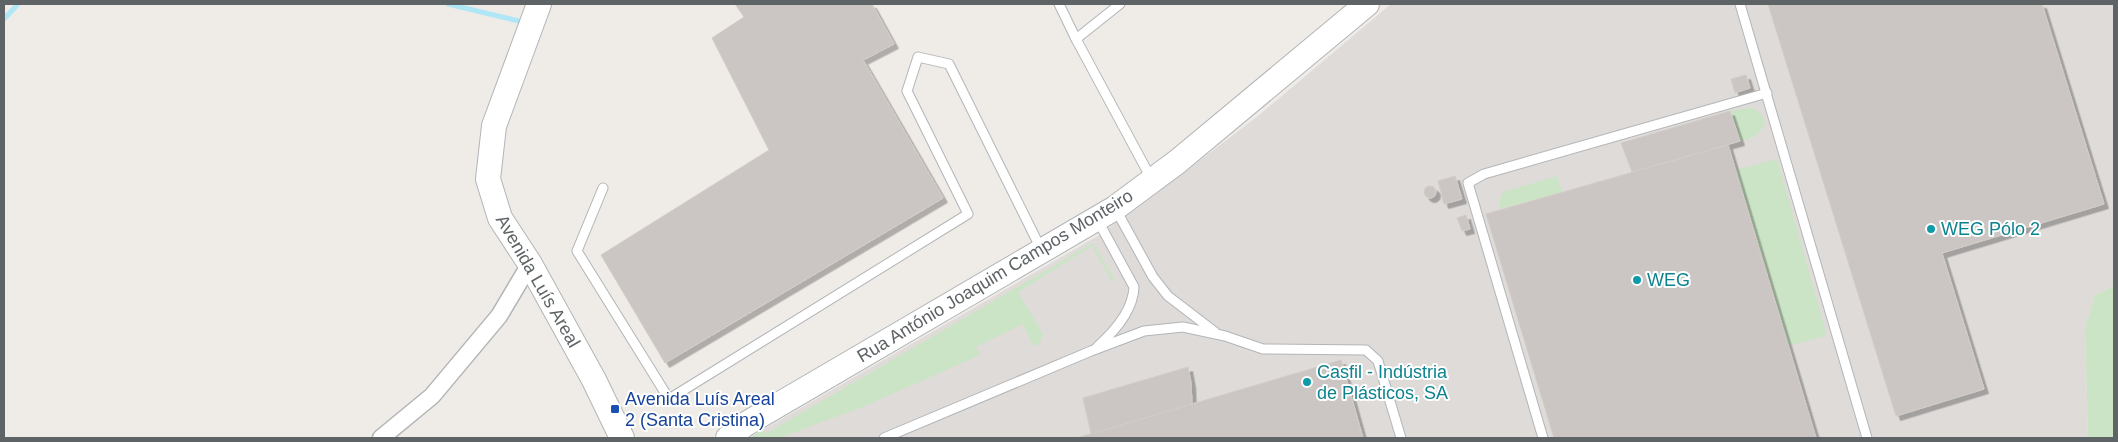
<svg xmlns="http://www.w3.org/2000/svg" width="2118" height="442" viewBox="0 0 2118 442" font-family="Arial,sans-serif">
<defs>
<filter id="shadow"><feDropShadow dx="4.5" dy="4.5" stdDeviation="0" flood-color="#0004"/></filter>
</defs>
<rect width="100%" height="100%" fill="#efebe7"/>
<polygon fill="#dedbd9" points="1391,4 2114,4 2114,286 2095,295 2085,327 2088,438 749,438 1096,237 1148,200 1258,116"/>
<g fill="#cce4c6">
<path d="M1747 108C1756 108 1762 112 1765 121 1761 135 1754 138 1740 141L1730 111Z"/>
<polygon points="1777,159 1826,332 1825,336 1789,346 1736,170"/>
<polygon points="1557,176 1562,192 1500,209 1500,198 1503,192"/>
<polygon points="1093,243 1115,280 1112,282 1092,246 1018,292 1043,334 1039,344 1033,346 1023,324 976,347 980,355 865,406 779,438 749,438 763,430 767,433"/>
<polygon points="2114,286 2114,438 2088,438 2085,327 2095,295"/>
</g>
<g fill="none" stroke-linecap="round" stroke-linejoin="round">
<g stroke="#afe7f7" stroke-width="5">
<polyline points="448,4 527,23"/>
<polyline points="4,19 18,4"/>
</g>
</g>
<g fill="#cbc6c3" stroke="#d3ccc6" filter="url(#shadow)">
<polygon points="735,4 872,4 894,44 863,60 943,198 665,363 601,255 769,150 712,38 744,17"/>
<polygon points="1768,4 2042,4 2104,204 1942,253 1984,389 1896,416"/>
<polygon points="1746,75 1750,88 1735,93 1731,79"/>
<polygon points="1730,111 1740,141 1632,172 1621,143"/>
<polygon points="1728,145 1816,438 1554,438 1486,214"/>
<polygon points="1455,176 1462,199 1444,204 1438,181"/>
<circle cx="1430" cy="192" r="6"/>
<polygon points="1466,215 1470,229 1462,231 1457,218"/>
<polygon points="1341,360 1363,438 1076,438 1192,404"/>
<polygon points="1188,367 1191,383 1192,404 1091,434 1083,398"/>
</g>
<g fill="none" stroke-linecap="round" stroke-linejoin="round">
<g stroke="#b2b5b8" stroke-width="11">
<g id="lane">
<polyline points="1059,4 1076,39 1152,180"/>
<polyline points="1740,4 1867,438"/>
<polyline points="1076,39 1120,4"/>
<polyline points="603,188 577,251 669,399 968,214 907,91 918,57 949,64 1041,249"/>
<polyline points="1115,208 1153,277 1168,296 1215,332"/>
<path d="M1097 347C1114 332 1133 310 1134 287L1097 219"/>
<polyline points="884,438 1091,351 1144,331 1183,327 1225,336 1263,349 1366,350 1378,361 1401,438"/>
<polyline points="1543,438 1468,183 1484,174 1767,93"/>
</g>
</g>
<g stroke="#b2b5b8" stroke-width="19">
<polyline id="street" points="381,438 432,396 499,316 530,264"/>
</g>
<g stroke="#b1b5b8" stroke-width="26">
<g id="secondary">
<polyline points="539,4 494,126 488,179 500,218 530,264 594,380 622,438"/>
<polyline points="728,438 744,425 1115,208 1177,162 1367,4"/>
</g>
</g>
<use href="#lane" stroke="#fff" stroke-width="9"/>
<use href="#street" stroke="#fff" stroke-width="16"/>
<use href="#secondary" stroke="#fff" stroke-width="24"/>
</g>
<g fill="#0f9aa8" stroke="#fff" stroke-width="2">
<circle cx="1931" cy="229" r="5"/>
<circle cx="1637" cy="280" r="5"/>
<circle cx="1307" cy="382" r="5"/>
</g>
<rect fill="#1a4fb4" stroke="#fff" stroke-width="2" x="610" y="404" width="10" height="10" rx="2.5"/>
<g text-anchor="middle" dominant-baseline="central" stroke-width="4" stroke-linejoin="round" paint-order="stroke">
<g font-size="18" fill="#0d838f" stroke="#fff" text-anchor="start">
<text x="1941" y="229">WEG Pólo 2</text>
<text x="1647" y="280">WEG</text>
<text x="1317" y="372">Casfil - Indústria<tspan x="1317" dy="21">de Plásticos, SA</tspan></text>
</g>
<g font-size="18" fill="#5e6366" stroke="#fff">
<text transform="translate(995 276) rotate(-31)">Rua António Joaquim Campos Monteiro</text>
<text transform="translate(538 281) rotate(60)">Avenida Luís Areal</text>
</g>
<g font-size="18" fill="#164399" stroke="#fff" text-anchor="start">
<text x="625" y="399">Avenida Luís Areal<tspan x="625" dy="21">2 (Santa Cristina)</tspan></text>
</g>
</g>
<rect width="2118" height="442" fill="none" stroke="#5e6366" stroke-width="10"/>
</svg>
